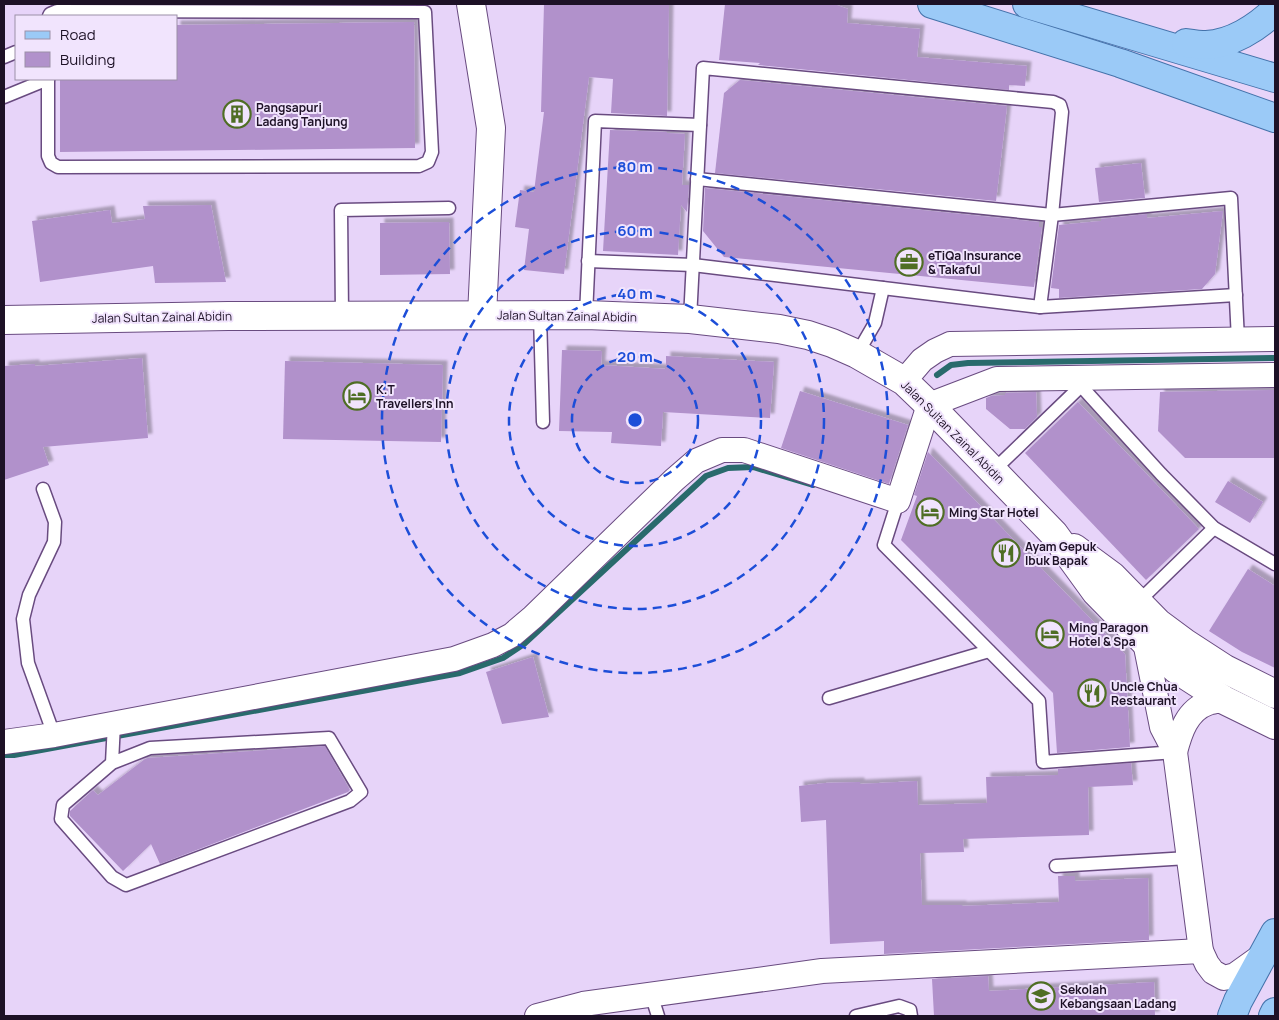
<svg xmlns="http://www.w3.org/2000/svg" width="1279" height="1020" viewBox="0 0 1279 1020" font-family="Manrope,sans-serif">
<defs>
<filter id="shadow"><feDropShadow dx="4.5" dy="-4.5" stdDeviation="1" flood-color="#0004"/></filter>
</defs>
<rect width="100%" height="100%" fill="#e7d4f9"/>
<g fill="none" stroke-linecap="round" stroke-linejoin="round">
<g stroke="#296a6c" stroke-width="6">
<polyline points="937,375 951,365 968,363 1275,358"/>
<polyline points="4,755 14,755 460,673 503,658 524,644 706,476 728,468 753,467 813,485"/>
</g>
</g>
<g fill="#b191cb" filter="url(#shadow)">
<polygon points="544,4 669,4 667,116 611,113 613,79 589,77 564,274 524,270 529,229 515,227 520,190 534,192 544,112 541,112"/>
<polygon points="725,4 834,4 848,9 847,23 920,29 917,57 1027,66 1025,86 1009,85 1009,90 758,65 760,63 719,60"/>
<polygon points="414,22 415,148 60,152 60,79 176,79 176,25"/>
<polygon points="740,80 1007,106 996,201 715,173 724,93"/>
<polygon points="610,130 667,132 667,133 685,134 682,185 689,185 687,212 681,205 678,255 603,251"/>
<polygon points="1141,163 1145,198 1099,202 1095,168"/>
<polygon points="705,188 1039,222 1039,227 1042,227 1034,287 724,257 703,231"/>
<polygon points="211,205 226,282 155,283 153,266 40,282 32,221 110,210 112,223 145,219 143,206"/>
<polygon points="1223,211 1215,274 1202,289 1059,298 1059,289 1051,288 1059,225 1101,221 1101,219 1147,214 1147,218"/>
<polygon points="449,222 450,274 380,275 380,223"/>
<polygon points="562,350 602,351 601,365 666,369 666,356 774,362 770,418 663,412 661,446 611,443 612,432 559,431"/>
<polygon points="142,358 148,438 43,447 49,465 4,480 4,366 35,364 35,366"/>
<polygon points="285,361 443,365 441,442 283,439"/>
<polygon points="1275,390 1275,458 1185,458 1158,431 1160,392"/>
<polygon points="800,391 908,425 889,484 781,448"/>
<polygon points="1036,392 1037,417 1025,429 1010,429 986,409 986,398 991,396 1005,395 1005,393"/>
<polygon points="1078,402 1199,529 1146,580 1025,453"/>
<polygon points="928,452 1125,654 1130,747 1057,753 1053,693 901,540 917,496 914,495"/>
<polygon points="1228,481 1263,502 1250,523 1215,502"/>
<polygon points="1248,569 1275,586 1275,668 1242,652 1209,631"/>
<polygon points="533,657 549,717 502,724 486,672"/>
<polygon points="325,746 350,790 348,792 160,864 151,844 123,871 70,816 70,811 93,790 98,795 145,759 148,758"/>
<polygon points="1131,763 1133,785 1088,787 1089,835 963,839 964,852 920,853 922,905 962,905 962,906 1059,902 1058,876 1075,876 1075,881 1148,878 1149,940 884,954 884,941 830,944 826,820 801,822 799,786 825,783 860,782 860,784 917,781 918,805 987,803 986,777 1058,775 1058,769"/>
<polygon points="988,976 989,991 1154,982 1155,1016 934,1016 932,979"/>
</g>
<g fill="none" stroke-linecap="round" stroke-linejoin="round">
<g stroke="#694b80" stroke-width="15">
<g id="service">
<polyline points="4,57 16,52"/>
<polyline points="48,79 48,156 51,163 58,167 419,166 428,162 432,152 425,12 57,11 50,14 49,16"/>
<polyline points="4,97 48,79"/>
<polyline points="697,179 1052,215 1231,198 1238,340"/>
<polyline points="588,261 693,265 1040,307 1236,295"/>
<polyline points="342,315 341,210 449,208"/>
<polyline points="540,315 543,422"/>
<polyline points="586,315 595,121 700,125"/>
<polyline points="690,319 703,68 1053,102 1060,105 1062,112 1052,215 1040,307"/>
<polyline points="857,354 875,323 883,288"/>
<polyline points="1079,378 1081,386 1161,474 1214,528 1275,564"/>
<polyline points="993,471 1081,386"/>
<polyline points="43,489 55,522 54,542 29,595 23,619 28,663 54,735"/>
<polyline points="898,501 884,545 1039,701 1043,762 1175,752"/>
<polyline points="1138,602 1214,528"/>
<polyline points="829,698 989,651"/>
<polyline points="112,763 63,805 61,819 112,877 126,885 350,801 361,792 329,738 150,748 112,763 114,723"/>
<polyline points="1056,866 1188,858"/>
<polyline points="651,994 658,1016"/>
<polyline points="856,1016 899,1006 910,1010 911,1016"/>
</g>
</g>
<g stroke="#694b80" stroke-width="26">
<g id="minor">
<polyline points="904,381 922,360 935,351 950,344 1275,339"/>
<polyline points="1145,642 1162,727 1175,752 1201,951 1207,964 1213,972 1224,978 1235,975 1263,955"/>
<polyline points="4,742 54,735 454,659 493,645 512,635 533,617 674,480 696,461 722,450 744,450 898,501 929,405 997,379 1275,375"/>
<path d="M1175 752C1180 733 1187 710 1208 703 1213 701 1219 701 1224 700"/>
<polyline points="537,1016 583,1004 822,971 1201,951"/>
</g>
</g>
<g stroke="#694b80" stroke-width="30">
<g id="tertiary">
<polyline points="471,4 491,128 482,315"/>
<polyline points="4,320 228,316 586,315 690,319 779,329 808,335 832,343 857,354 904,381 929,405 1054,534 1096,592 1145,642 1176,669 1224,700 1275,725"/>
<polyline points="1074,548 1112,576 1158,623 1185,643 1225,669 1275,694"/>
</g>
</g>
<g stroke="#4472aa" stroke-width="30">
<g id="primary">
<polyline points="932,4 1120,63 1275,118"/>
<polyline points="1027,4 1275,78"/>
<path d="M1186 43C1193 44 1200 45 1206 45 1231 44 1257 28 1275 10"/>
<polyline points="1232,1016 1238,1001 1275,933"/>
<polyline points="1273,1016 1275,1012"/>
</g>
</g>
<use href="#service" stroke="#fff" stroke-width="12"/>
<use href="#minor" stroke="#fff" stroke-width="24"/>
<use href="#tertiary" stroke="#fff" stroke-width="28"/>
<use href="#primary" stroke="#9bcaf7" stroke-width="28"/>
</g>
<g fill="none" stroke="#1d4ed8" stroke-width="2.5" stroke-dasharray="9 6">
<circle cx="635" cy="420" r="63"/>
<circle cx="635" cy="420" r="126"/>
<circle cx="635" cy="420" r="189"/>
<circle cx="635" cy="420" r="253"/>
</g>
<defs>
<g id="building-ring" transform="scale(1.4375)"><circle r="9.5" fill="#f1e4fd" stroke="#4f6e24" stroke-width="1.5"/><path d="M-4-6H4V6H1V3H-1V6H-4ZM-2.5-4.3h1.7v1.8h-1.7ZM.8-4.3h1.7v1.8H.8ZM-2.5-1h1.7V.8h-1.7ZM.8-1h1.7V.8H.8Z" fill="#4f6e24"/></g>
<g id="office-ring" transform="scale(1.4375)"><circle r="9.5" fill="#f1e4fd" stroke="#4f6e24" stroke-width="1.5"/><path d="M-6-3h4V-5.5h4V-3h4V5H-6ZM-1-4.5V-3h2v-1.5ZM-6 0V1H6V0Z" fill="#4f6e24"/></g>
<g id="hotel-ring" transform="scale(1.4375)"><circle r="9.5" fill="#f1e4fd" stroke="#4f6e24" stroke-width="1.5"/><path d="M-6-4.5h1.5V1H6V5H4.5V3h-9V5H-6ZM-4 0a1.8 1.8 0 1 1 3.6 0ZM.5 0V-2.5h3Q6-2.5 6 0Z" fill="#4f6e24"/></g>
<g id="restaurant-ring" transform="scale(1.4375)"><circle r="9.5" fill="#f1e4fd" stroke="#4f6e24" stroke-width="1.5"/><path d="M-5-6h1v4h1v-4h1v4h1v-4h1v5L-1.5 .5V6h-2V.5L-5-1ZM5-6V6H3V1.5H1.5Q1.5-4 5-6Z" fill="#4f6e24"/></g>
<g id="school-ring" transform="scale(1.4375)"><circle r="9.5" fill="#f1e4fd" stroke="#4f6e24" stroke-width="1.5"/><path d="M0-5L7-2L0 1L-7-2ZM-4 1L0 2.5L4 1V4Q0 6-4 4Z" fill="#4f6e24"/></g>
</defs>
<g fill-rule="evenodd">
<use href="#building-ring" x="237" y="114"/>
<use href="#office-ring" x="909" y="262"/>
<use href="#hotel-ring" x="357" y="396"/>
<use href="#hotel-ring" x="930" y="512"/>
<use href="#restaurant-ring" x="1006" y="553"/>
<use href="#hotel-ring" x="1050" y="634"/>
<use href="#restaurant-ring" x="1092" y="693"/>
<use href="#school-ring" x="1041" y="996"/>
</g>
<g text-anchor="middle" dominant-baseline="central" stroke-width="4" stroke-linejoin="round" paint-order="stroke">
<g font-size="12" font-weight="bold" fill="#1d1126" stroke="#f1e4fd" text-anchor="start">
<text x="256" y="107">Pangsapuri<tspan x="256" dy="14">Ladang Tanjung</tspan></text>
<text x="928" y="255">eTiQa Insurance<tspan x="928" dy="14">&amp; Takaful</tspan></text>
<text x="376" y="389">K.T<tspan x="376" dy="14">Travellers Inn</tspan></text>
<text x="949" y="512">Ming Star Hotel</text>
<text x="1025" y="546">Ayam Gepuk<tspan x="1025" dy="14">Ibuk Bapak</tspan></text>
<text x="1069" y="627">Ming Paragon<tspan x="1069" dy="14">Hotel &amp; Spa</tspan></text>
<text x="1111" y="686">Uncle Chua<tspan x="1111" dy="14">Restaurant</tspan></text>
<text x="1060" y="989">Sekolah<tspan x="1060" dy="14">Kebangsaan Ladang</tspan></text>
</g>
<g font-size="12" fill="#1d1126" stroke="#f1e4fd">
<text transform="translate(567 316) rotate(1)">Jalan Sultan Zainal Abidin</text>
<text transform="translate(162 317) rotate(-1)">Jalan Sultan Zainal Abidin</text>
<text transform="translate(953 432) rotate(45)">Jalan Sultan Zainal Abidin</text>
</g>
</g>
<circle cx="635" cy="420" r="8" fill="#1d4ed8" stroke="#f1e4fd" stroke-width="2.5"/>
<g font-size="15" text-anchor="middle" font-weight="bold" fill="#1d4ed8" stroke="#f1e4fd" stroke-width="4" stroke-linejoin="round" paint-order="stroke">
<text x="635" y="172">80 m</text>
<text x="635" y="236">60 m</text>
<text x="635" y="299">40 m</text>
<text x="635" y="362">20 m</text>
</g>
<rect width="1279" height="1020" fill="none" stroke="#1d1126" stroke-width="10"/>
<rect x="15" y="15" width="162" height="65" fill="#f1e4fd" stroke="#9c90a7"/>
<rect x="25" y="31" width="25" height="8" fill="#9bcaf7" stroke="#9c90a7"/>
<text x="60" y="40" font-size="15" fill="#1d1126">Road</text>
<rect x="25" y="52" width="25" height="15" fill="#b191cb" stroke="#9c90a7"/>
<text x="60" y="65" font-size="15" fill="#1d1126">Building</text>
</svg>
